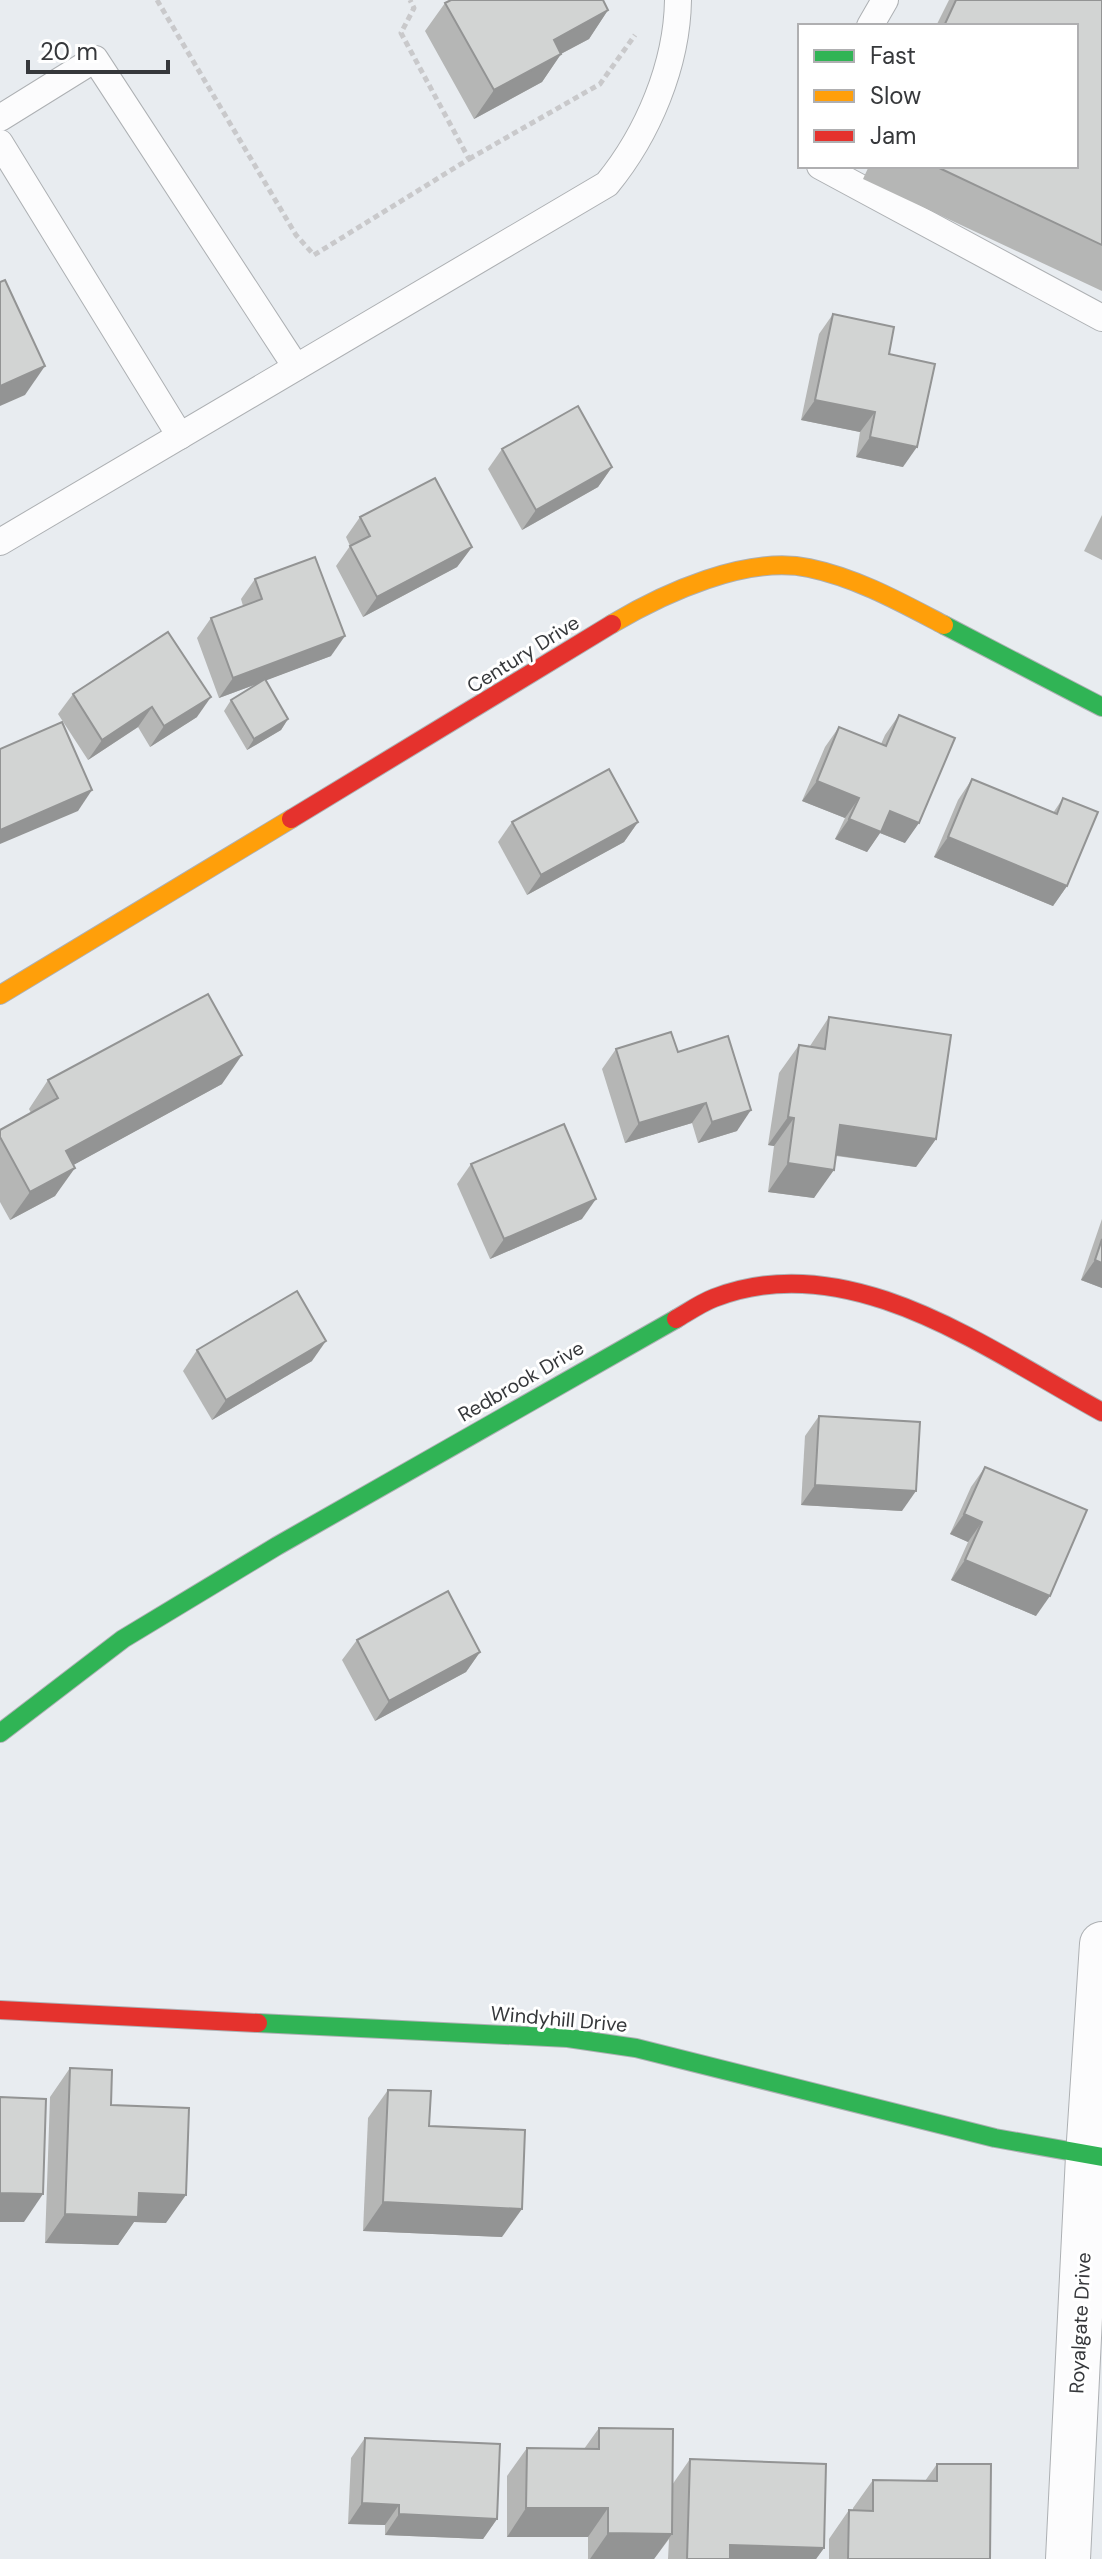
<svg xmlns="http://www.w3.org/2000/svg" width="1102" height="2559" viewBox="0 0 1102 2559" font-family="'DM Sans',sans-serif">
<rect width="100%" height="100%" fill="#e8ecf0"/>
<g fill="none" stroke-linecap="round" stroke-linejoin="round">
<g stroke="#adb0b3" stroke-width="28">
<g id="lane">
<polyline points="870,26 885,0"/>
<polyline points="0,118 95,59 296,367"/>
<polyline points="0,143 180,436"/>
<polyline points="820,166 1102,318"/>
<path d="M0 542 607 184C648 134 677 65 678 0"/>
</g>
</g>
<g stroke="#adb0b3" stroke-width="46">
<polyline id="street" points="1068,2559 1088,2156 1102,1944"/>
</g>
<g stroke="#adb0b3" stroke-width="20">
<g id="fast">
<polyline points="944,625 1102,707"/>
<polyline points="0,1733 123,1639 277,1546 676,1319"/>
<polyline points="258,2023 568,2038 636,2048 995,2138 1102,2157"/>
</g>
</g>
<g stroke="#adb0b3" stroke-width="20">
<g id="slow">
<path d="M612 624C664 593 747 555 809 568 857 578 900 602 944 625"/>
<polyline points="0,995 291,819"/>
</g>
</g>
<g stroke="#adb0b3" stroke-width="20">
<g id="jam">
<polyline points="291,819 612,624"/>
<path d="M676 1319C688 1312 701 1303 714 1298 849 1245 988 1350 1102 1412"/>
<polyline points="0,2010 258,2023"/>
</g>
</g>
<g stroke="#c9c9cb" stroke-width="5" stroke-dasharray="6 4" stroke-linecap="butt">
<polyline points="157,0 296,235 314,255 469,159 401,33 414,8 410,0"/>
<polyline points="469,159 600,84 635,35"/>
</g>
<use href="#lane" stroke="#fcfcfd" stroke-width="26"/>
<use href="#street" stroke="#fcfcfd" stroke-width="44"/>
<use href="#fast" stroke="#30b455" stroke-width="18"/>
<use href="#slow" stroke="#ff9f0a" stroke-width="18"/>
<use href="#jam" stroke="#e5322d" stroke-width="18"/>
</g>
<g fill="#b5b6b5">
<polygon points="949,0 1102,0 1102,291 863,179 869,166 1076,166 1076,26 936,26"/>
<polygon points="445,3 608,10 589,39 561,54 542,82 474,119 425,31"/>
<polygon points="833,314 889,354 903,467 856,457 860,432 801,420 819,334"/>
<polygon points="502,449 612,467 598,487 522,530 488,469"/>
<polygon points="1102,515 1102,560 1084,551"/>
<polygon points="360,517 472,547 457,567 363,617 336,566 350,546 346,537"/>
<polygon points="255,579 331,656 266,680 288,719 281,730 247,750 224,711 231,700 259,683 219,698 197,638 211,618 243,606 241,599"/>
<polygon points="168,632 197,717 150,747 138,727 88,760 58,714 73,694"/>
<polygon points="899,715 905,843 880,833 867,852 835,839 845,818 802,801 825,747 839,727 881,744 885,735"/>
<polygon points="972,779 1053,813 1063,798 1067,886 1053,906 934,857 958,800"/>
<polygon points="512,822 638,822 624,842 527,895 498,842"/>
<polygon points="829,1017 936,1139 916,1167 836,1156 814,1198 768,1192 774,1146 768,1145 779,1073 799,1045 810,1046"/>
<polygon points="616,1049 678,1052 737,1131 698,1143 692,1123 625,1143 602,1069"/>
<polygon points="48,1080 222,1084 73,1165 55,1196 10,1220 0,1202 0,1130 31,1113 29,1109"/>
<polygon points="471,1164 582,1219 490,1259 457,1184"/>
<polygon points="1102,1219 1102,1288 1081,1280"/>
<polygon points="197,1350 312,1361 212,1420 183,1371"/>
<polygon points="819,1416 902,1511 801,1505 805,1436"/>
<polygon points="985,1467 1036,1616 951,1580 968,1542 950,1534 971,1487"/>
<polygon points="357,1640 480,1652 466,1672 375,1721 342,1660"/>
<polygon points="70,2068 111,2105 166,2223 134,2222 118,2245 45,2243 50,2097"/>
<polygon points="388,2090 429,2126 502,2237 363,2231 368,2118"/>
<polygon points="599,2428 672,2485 690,2459 824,2548 816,2559 668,2559 669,2539 654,2559 588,2559 588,2537 507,2537 507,2476 527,2448 584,2449"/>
<polygon points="365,2438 497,2519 483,2539 385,2535 385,2525 348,2524 351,2458"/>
<polygon points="937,2464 990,2559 829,2559 829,2539 849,2510 853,2510 853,2508 873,2480 925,2481"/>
</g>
<g fill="#939494">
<polygon points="608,10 589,39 553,58 561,54 542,82 474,119 494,90 554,40"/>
<polygon points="45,366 25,395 0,406 0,386"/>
<polygon points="815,400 875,412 860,432 801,420"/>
<polygon points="870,437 917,447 903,467 856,457"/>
<polygon points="612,467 598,487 522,530 536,510"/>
<polygon points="472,547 457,567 363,617 377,597"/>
<polygon points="345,636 331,656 219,698 233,678"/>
<polygon points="211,697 197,717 150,747 164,726"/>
<polygon points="152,707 138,727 88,760 102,740"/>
<polygon points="288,719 281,730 247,750 254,739"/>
<polygon points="817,781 859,798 845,818 802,801"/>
<polygon points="92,790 78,811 0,844 0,830"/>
<polygon points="890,811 919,823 905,843 880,833 867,852 835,839 849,819"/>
<polygon points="638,822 624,842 527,895 541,875"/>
<polygon points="948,837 1067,886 1053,906 934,857"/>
<polygon points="242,1055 222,1084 46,1180 66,1151"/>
<polygon points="706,1103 692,1123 625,1143 639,1123"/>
<polygon points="751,1110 737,1131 698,1143 712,1122"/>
<polygon points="788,1117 794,1118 774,1146 768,1145"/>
<polygon points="840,1125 936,1139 916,1167 820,1153"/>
<polygon points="788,1163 834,1170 814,1198 768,1192"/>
<polygon points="75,1168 55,1196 10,1220 30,1192"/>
<polygon points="596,1199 582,1219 490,1259 504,1239"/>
<polygon points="1095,1260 1102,1263 1102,1288 1081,1280"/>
<polygon points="326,1341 312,1361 212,1420 226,1400"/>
<polygon points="815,1485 916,1491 902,1511 801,1505"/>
<polygon points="964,1514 982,1522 968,1542 950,1534"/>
<polygon points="965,1560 1050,1596 1036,1616 951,1580"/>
<polygon points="480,1652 466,1672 375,1721 389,1701"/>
<polygon points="0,2193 43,2194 24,2222 0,2222"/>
<polygon points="139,2193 186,2195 166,2223 134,2222 118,2245 45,2243 65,2214"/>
<polygon points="383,2202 522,2209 502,2237 363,2231"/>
<polygon points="362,2503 399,2505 385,2525 348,2524"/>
<polygon points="526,2508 608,2508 588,2537 507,2537"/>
<polygon points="399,2514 497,2519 483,2539 385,2535"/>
<polygon points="608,2533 672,2534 654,2559 590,2559"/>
<polygon points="730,2545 824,2548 816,2559 720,2559"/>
</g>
<g fill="#d2d4d3" stroke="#939494" stroke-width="2">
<polygon points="451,0 603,0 608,10 554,40 561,54 494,90 445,3"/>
<polygon points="956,0 1102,0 1102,245 935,166 1076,166 1076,26 944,26"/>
<polygon points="5,280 45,366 0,386 0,282"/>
<polygon points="833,314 894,327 889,354 935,364 917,447 870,437 875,412 815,400"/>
<polygon points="578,406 612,467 536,510 502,449"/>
<polygon points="435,478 472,547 377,597 350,546 370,536 360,517"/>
<polygon points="315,557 345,636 233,678 211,618 262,599 255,579"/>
<polygon points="168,632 211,697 164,726 152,707 102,740 73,694"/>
<polygon points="265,679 288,719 254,739 231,700"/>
<polygon points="899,715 955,738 919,823 890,811 881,832 849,819 859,798 817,781 839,727 886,746"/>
<polygon points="62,722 92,790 0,830 0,749"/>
<polygon points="609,769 638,822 541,875 512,822"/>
<polygon points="972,779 1057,814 1063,798 1098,812 1067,886 948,837"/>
<polygon points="208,994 242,1055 66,1151 75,1168 30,1192 0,1137 0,1130 58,1098 48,1080"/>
<polygon points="829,1017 951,1035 936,1139 840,1125 834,1170 788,1163 794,1118 788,1117 799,1045 825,1049"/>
<polygon points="671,1032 678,1052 728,1036 751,1110 712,1122 706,1103 639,1123 616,1049"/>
<polygon points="564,1124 596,1199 504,1239 471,1164"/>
<polygon points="1102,1239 1102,1263 1095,1260"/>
<polygon points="297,1291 326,1341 226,1400 197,1350"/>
<polygon points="819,1416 920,1422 916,1491 815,1485"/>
<polygon points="985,1467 1087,1510 1050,1596 965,1560 982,1522 964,1514"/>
<polygon points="448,1591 480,1652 389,1701 357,1640"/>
<polygon points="70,2068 112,2070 111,2105 189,2108 186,2195 139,2193 138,2217 65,2214"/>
<polygon points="388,2090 431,2091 429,2126 525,2130 522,2209 383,2202"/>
<polygon points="0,2097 46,2099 43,2194 0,2193"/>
<polygon points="599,2428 673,2429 672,2534 608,2533 608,2508 526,2508 527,2448 599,2449"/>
<polygon points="365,2438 500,2444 497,2519 399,2514 399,2505 362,2503"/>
<polygon points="690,2459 826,2464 824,2548 730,2545 730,2559 687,2559"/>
<polygon points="937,2464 991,2464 990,2559 848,2559 849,2510 873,2511 873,2480 937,2481"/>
</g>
<g text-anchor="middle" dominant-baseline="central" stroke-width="6" stroke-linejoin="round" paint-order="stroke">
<g font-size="20" fill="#36383b" stroke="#fff">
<text transform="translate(523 654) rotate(-32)">Century Drive</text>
<text transform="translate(521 1381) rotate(-30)">Redbrook Drive</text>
<text transform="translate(559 2019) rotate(5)">Windyhill Drive</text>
<text transform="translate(1080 2323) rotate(-87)">Royalgate Drive</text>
</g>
</g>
<rect x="798" y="24" width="280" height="144" fill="#ffffff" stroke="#afafb1" stroke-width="2"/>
<rect x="814" y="50" width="40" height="12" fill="#30b455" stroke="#afafb1" stroke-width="2"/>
<text x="870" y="64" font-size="24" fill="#36383b">Fast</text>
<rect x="814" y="90" width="40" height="12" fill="#ff9f0a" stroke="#afafb1" stroke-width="2"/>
<text x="870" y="104" font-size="24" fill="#36383b">Slow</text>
<rect x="814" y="130" width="40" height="12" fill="#e5322d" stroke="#afafb1" stroke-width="2"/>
<text x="870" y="144" font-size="24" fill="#36383b">Jam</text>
<path d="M28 60v12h140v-12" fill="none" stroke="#36383b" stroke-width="4"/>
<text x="40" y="60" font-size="24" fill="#36383b" stroke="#ffffff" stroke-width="6" paint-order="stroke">20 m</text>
</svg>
